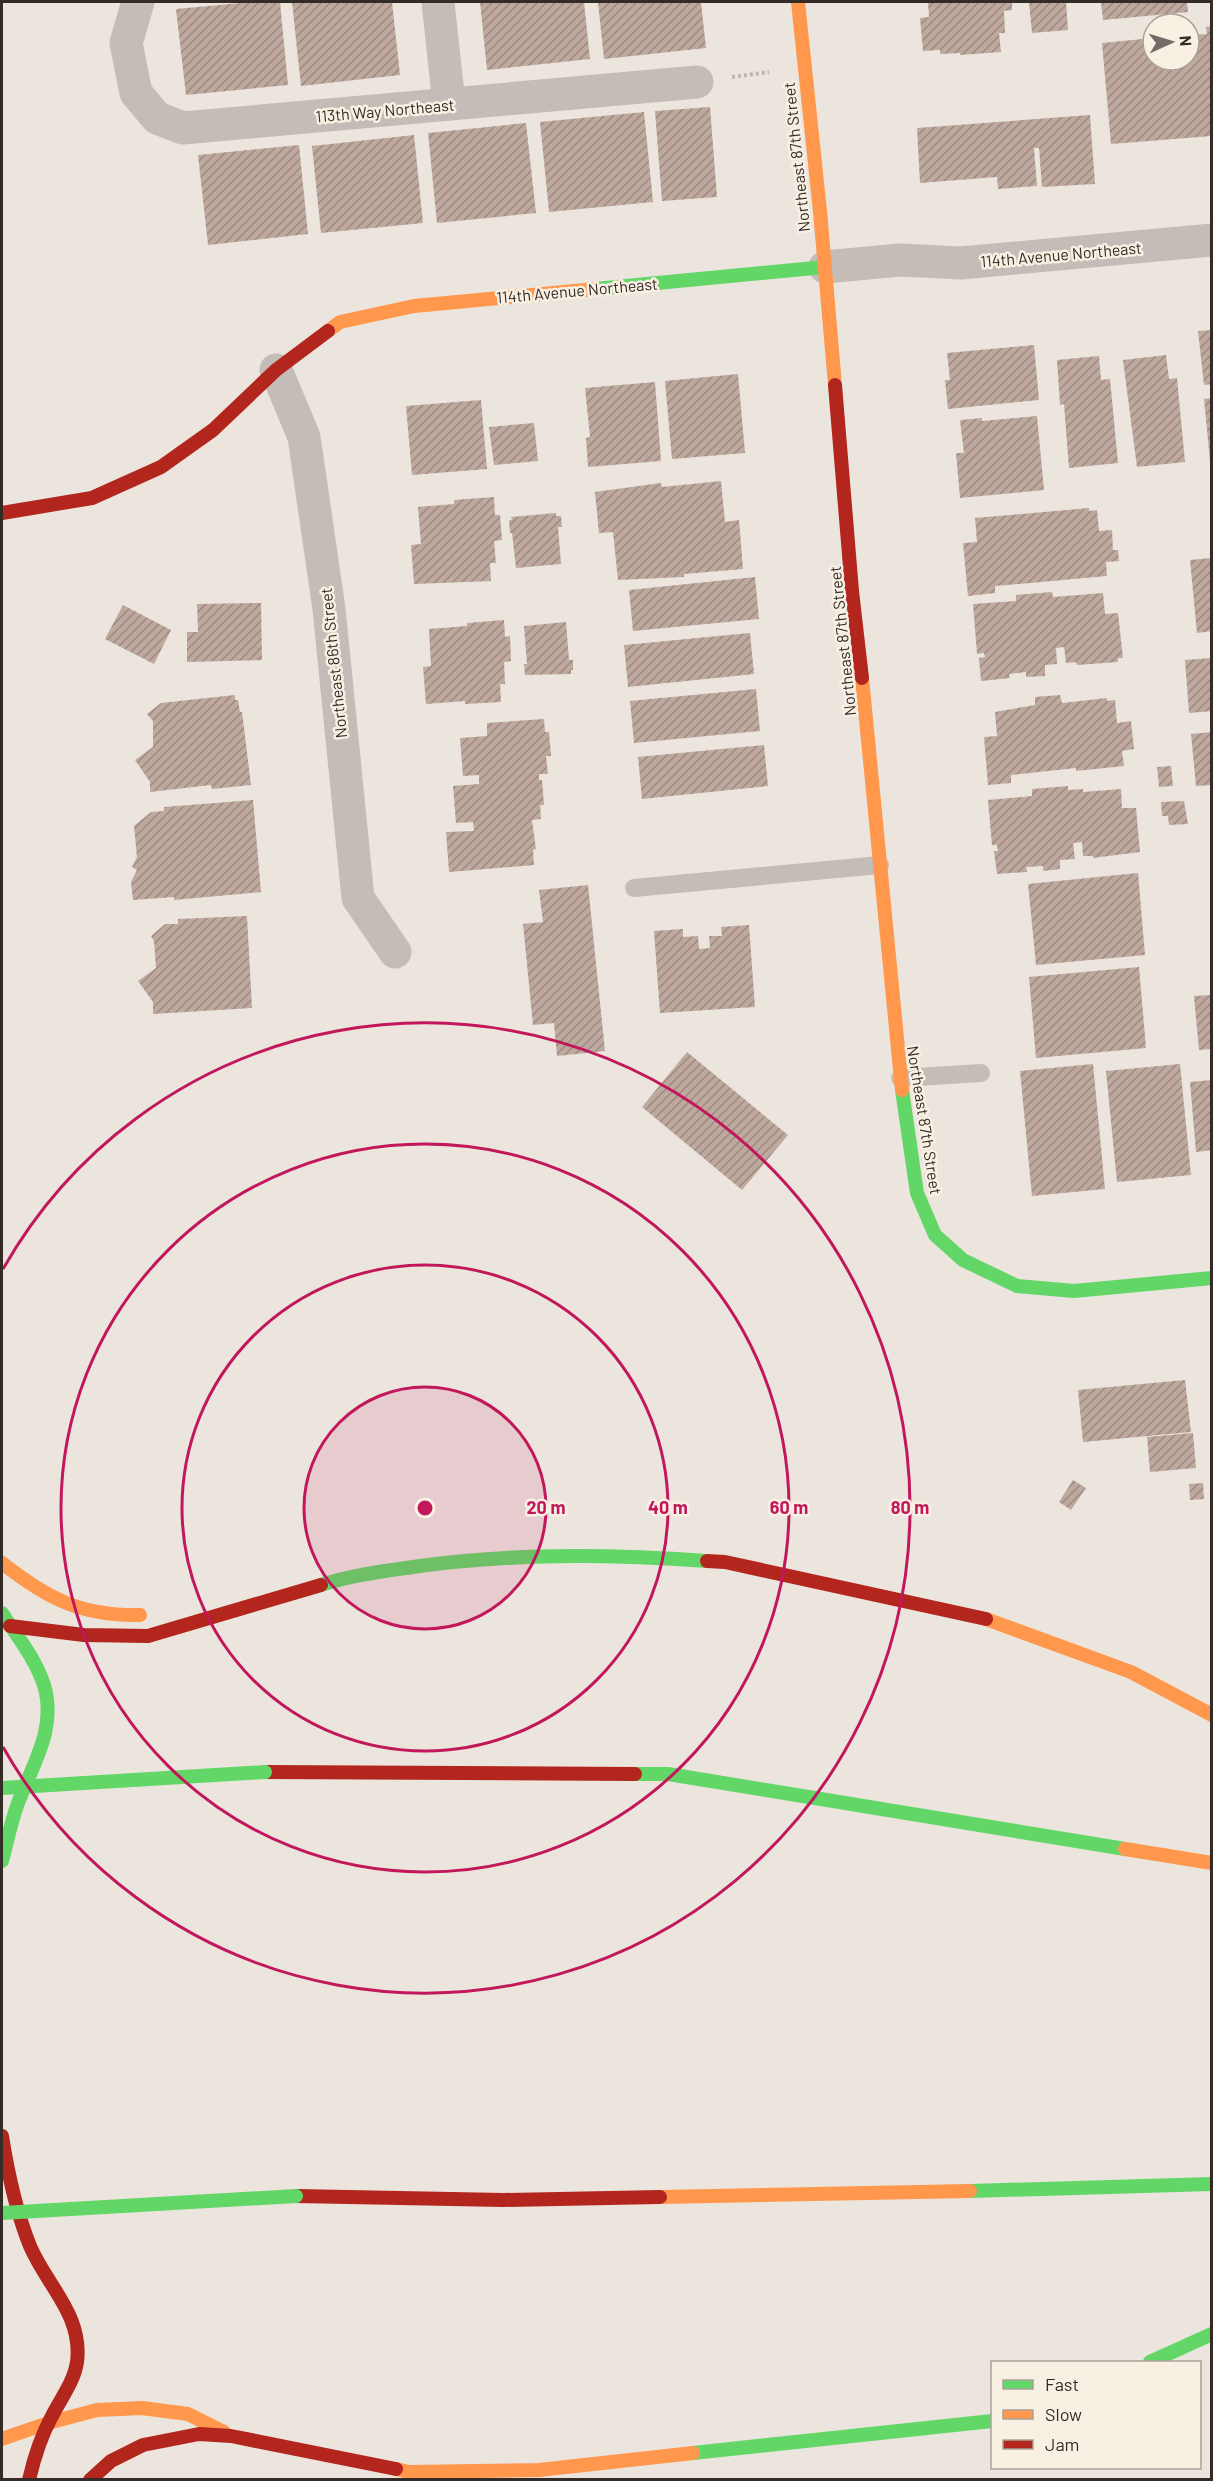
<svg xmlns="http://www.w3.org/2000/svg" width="1213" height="2481" viewBox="0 0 1213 2481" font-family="Barlow,sans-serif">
<defs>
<pattern id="building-hatch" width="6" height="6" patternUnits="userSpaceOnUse" patternTransform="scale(1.5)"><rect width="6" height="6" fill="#bfa99f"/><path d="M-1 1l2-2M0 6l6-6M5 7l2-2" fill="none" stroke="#9c8a81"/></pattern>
</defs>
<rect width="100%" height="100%" fill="#ebe5de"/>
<g fill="url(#building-hatch)">
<polygon points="251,2 280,2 288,85 186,95 176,9"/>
<polygon points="292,2 392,2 400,75 301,86"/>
<polygon points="480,2 584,2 590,59 487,70"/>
<polygon points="598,2 701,2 706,48 604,59"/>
<polygon points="928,2 1012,2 1012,10 1004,11 1005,33 999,33 1001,52 960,55 960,53 940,54 940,50 923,51 920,18 929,17"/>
<polygon points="1029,2 1066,2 1068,30 1032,33"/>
<polygon points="1101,2 1187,2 1188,12 1103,20"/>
<polygon points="1212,26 1212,136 1111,144 1102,43 1153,38 1153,60 1189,60 1189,35 1207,34 1206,27"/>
<polygon points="710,107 717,197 662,201 655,111"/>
<polygon points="644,112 653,202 549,212 540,122"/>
<polygon points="1090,115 1095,184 1042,187 1039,148 1034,148 1037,186 998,189 997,177 920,183 917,128"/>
<polygon points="526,123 536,213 437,223 428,133"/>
<polygon points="414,135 423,223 321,233 312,146"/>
<polygon points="299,145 308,234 208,245 198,155"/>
<polygon points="1212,330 1212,384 1204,385 1198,331"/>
<polygon points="1034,345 1039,400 948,409 945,380 950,380 947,353"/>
<polygon points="1166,355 1169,379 1177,378 1185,462 1137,467 1123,360"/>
<polygon points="1099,356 1101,380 1110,379 1118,463 1069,468 1064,404 1060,405 1057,360"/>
<polygon points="738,374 745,453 672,459 665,381"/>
<polygon points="655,382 661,461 588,467 586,438 590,437 585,388"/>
<polygon points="1212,398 1212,461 1210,461 1204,399"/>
<polygon points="481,400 487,469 412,475 406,406"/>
<polygon points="1037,416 1044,490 960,498 956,453 964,453 960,420 982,418 982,421"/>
<polygon points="534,423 538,461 494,465 489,427"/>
<polygon points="721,481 725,522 739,520 743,569 684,574 684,577 618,580 613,532 599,533 595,492 661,483 662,487"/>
<polygon points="494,497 495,515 500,515 502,540 494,541 496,563 490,563 491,581 414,584 411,545 421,544 418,507 454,504 454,500"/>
<polygon points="1089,508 1089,511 1097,510 1099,531 1112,530 1113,550 1118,550 1119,561 1106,562 1107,576 995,586 995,593 968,596 963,543 977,542 975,518"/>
<polygon points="556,513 556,516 561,516 562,527 558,527 561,564 516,568 512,533 510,533 509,520 512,520 511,517"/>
<polygon points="1212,558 1212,631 1197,633 1190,560"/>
<polygon points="755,577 759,619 633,631 629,590"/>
<polygon points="1052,592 1053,597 1103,593 1105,614 1118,613 1123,658 1118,658 1118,662 1077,665 1076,662 1066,663 1064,647 1056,648 1057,664 1045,665 1045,676 1026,677 1026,672 1009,674 1010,678 981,681 979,658 985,657 984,653 977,654 973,604 1016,601 1016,595"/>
<polygon points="261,603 262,660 187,662 187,632 198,632 197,604"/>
<polygon points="123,605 171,630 154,664 105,639"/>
<polygon points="504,620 505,637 510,636 511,661 504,662 505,684 500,684 501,702 465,704 465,701 426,704 423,667 431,666 429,629 467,626 467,623"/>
<polygon points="566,622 569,660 573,660 573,670 571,670 571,674 525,675 524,664 527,664 524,626"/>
<polygon points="750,633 754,674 628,687 624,645"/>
<polygon points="1212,658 1212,711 1189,713 1185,660"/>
<polygon points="756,689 760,731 634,743 630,701"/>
<polygon points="235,695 235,700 238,700 240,712 242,712 251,785 212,789 211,785 150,792 150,782 135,760 153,747 153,721 147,714 161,703"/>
<polygon points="1060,695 1062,703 1107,698 1107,701 1115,700 1117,723 1131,721 1134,749 1122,751 1124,766 1076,771 1076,768 1011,775 1011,783 988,785 984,737 997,736 995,712 1035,705 1035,697"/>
<polygon points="544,719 545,732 549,732 551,756 546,756 548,774 539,774 539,780 542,780 544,805 540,805 541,819 532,820 536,849 533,850 534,865 449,872 446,832 474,831 473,822 456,823 453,786 479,784 479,775 463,776 460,738 487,736 487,723"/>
<polygon points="1212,732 1212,785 1196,786 1191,734"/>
<polygon points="764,745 768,786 642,799 638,757"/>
<polygon points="1171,766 1173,786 1159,787 1157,767"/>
<polygon points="1068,786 1068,790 1083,789 1083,792 1121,789 1122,808 1136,808 1140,852 1093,858 1093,856 1083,856 1082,842 1073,843 1075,859 1060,860 1060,869 1043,871 1043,866 1026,867 1027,872 997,874 994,851 998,851 997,845 992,845 988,800 1032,796 1032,789"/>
<polygon points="253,800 261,892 174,900 174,897 133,900 131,882 137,870 132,867 137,857 134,826 151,812 164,811 164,807"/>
<polygon points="1184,801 1188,824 1169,825 1168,816 1162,816 1161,802"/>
<polygon points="1138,873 1145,955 1036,965 1028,884"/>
<polygon points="588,885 605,1051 557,1056 554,1023 533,1025 523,924 543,922 539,890"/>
<polygon points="247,916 252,1008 153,1014 153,1002 138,981 156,968 154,941 151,936 165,924 178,924 178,919"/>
<polygon points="749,925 755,1007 660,1013 654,931 683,929 683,937 698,936 699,949 710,948 709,936 722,936 721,927"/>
<polygon points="1139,967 1146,1048 1036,1058 1029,977"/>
<polygon points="1212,995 1212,1049 1199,1050 1194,996"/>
<polygon points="687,1052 788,1135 742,1190 642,1107"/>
<polygon points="1093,1064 1105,1189 1032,1196 1020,1071"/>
<polygon points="1180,1064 1191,1175 1117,1182 1106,1071"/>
<polygon points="1212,1080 1212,1150 1196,1152 1190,1082"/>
<polygon points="1185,1380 1191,1432 1083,1442 1078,1390"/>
<polygon points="1193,1433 1196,1468 1150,1472 1147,1437"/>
<polygon points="1073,1480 1086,1488 1071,1510 1059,1502"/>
<polygon points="1203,1483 1204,1499 1190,1500 1189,1484"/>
</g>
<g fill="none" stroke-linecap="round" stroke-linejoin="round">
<polyline stroke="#bdb6af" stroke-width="4" stroke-dasharray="3 3" stroke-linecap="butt" points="732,77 769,72"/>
<g stroke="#c4bdb7" stroke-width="18">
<polyline points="634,888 880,865"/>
<polyline points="900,1078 981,1073"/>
</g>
<g stroke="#c4bdb7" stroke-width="33">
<polyline points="138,2 126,43 136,93 157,118 183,128 697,82"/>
<polyline points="438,2 449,104"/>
<polyline points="825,267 900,260 961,263 1212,240"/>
<polyline points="276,370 304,437 329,609 358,898 395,952"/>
</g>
<g stroke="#63d668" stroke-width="14">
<polyline points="595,289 825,267"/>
<polyline points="902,1090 917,1193 935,1235 963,1260 1017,1286 1074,1291 1212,1278"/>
<path d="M321 1585C349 1576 377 1572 406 1568 506 1553 606 1554 707 1561"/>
<path d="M2 1613C17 1636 35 1658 44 1685 57 1728 33 1764 18 1803 11 1822 7 1842 2 1861"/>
<polyline points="635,1774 668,1774 1125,1849"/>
<polyline points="970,2191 1212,2184"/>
<polyline points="1150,2362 1212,2334"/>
<polyline points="693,2453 992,2421"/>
</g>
<g stroke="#ff974d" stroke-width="14">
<polyline points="798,2 820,211 835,385"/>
<polyline points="328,331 340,322 414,306 595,289"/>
<polyline points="862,678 902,1090"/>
<path d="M2 1563C48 1599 81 1616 140 1615"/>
<polyline points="986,1619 1131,1672 1212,1715"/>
<polyline points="1125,1849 1212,1863"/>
<polyline points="660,2197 970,2191"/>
<polyline points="48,2423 97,2410 142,2408 188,2414 224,2432"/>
<polyline points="2,2439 48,2423"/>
<polyline points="396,2469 409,2472 539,2470 693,2453"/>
</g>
<g stroke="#b3261e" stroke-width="14">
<polyline points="835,385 852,591 862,678"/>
<polyline points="2,513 92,498 161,467 213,430 276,370 328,331"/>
<polyline points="707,1561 725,1562 986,1619"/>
<polyline points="10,1626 84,1635 148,1636 321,1585"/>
<polyline points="265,1772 635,1774"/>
<path d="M2 2136C8 2174 16 2211 30 2246 47 2286 83 2315 77 2362 74 2382 61 2398 52 2416 41 2436 34 2458 29 2480"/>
<polyline points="296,2196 503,2200 660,2197"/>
<polyline points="90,2480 111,2461 143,2445 199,2434 231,2436 396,2469"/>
</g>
<g stroke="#63d668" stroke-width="14">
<polyline points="2,1788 265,1772"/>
<polyline points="2,2213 296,2196"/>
</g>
</g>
<circle cx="425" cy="1508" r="121" fill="#c2185b" fill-opacity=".12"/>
<g fill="none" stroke="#c2185b" stroke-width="3">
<circle cx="425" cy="1508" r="121"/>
<circle cx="425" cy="1508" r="243"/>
<circle cx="425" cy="1508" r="364"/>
<path d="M3 1269A485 485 0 1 1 3 1747"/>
</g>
<g text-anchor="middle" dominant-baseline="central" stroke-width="5" stroke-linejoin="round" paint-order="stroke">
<g font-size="16" fill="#342a26" stroke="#f9f0e4">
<text transform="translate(385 110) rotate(-5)">113th Way Northeast</text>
<text transform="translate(796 157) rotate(-96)">Northeast 87th Street</text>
<text transform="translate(1061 254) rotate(-5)">114th Avenue Northeast</text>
<text transform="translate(577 290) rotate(-5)">114th Avenue Northeast</text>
<text transform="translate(842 641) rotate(-96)">Northeast 87th Street</text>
<text transform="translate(333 663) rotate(-96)">Northeast 86th Street</text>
<text transform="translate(925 1120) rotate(81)">Northeast 87th Street</text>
</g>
</g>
<circle cx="425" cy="1508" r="9" fill="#c2185b" stroke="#f9f0e4" stroke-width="3"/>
<g font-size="18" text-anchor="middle" font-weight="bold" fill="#c2185b" stroke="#f9f0e4" stroke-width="5" stroke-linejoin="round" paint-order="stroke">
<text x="546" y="1514">20 m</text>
<text x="668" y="1514">40 m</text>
<text x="789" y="1514">60 m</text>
<text x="910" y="1514">80 m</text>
</g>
<rect width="1213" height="2481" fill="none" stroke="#342a26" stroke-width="6"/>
<rect x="991" y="2361" width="210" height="108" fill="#f9f0e4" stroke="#aaa198" stroke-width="1.5"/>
<rect x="1003" y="2380" width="30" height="9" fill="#63d668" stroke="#aaa198" stroke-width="1.5"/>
<text x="1045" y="2391" font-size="18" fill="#342a26">Fast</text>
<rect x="1003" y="2410" width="30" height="9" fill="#ff974d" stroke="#aaa198" stroke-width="1.5"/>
<text x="1045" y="2421" font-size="18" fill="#342a26">Slow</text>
<rect x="1003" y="2440" width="30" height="9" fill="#b3261e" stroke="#aaa198" stroke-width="1.5"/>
<text x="1045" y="2451" font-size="18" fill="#342a26">Jam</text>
<g transform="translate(1171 42) rotate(86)"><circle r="28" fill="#f9f0e4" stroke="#aaa198" stroke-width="1.5"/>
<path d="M0-4.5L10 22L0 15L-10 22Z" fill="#746b66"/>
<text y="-9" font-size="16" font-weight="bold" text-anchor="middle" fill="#342a26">N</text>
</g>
</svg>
